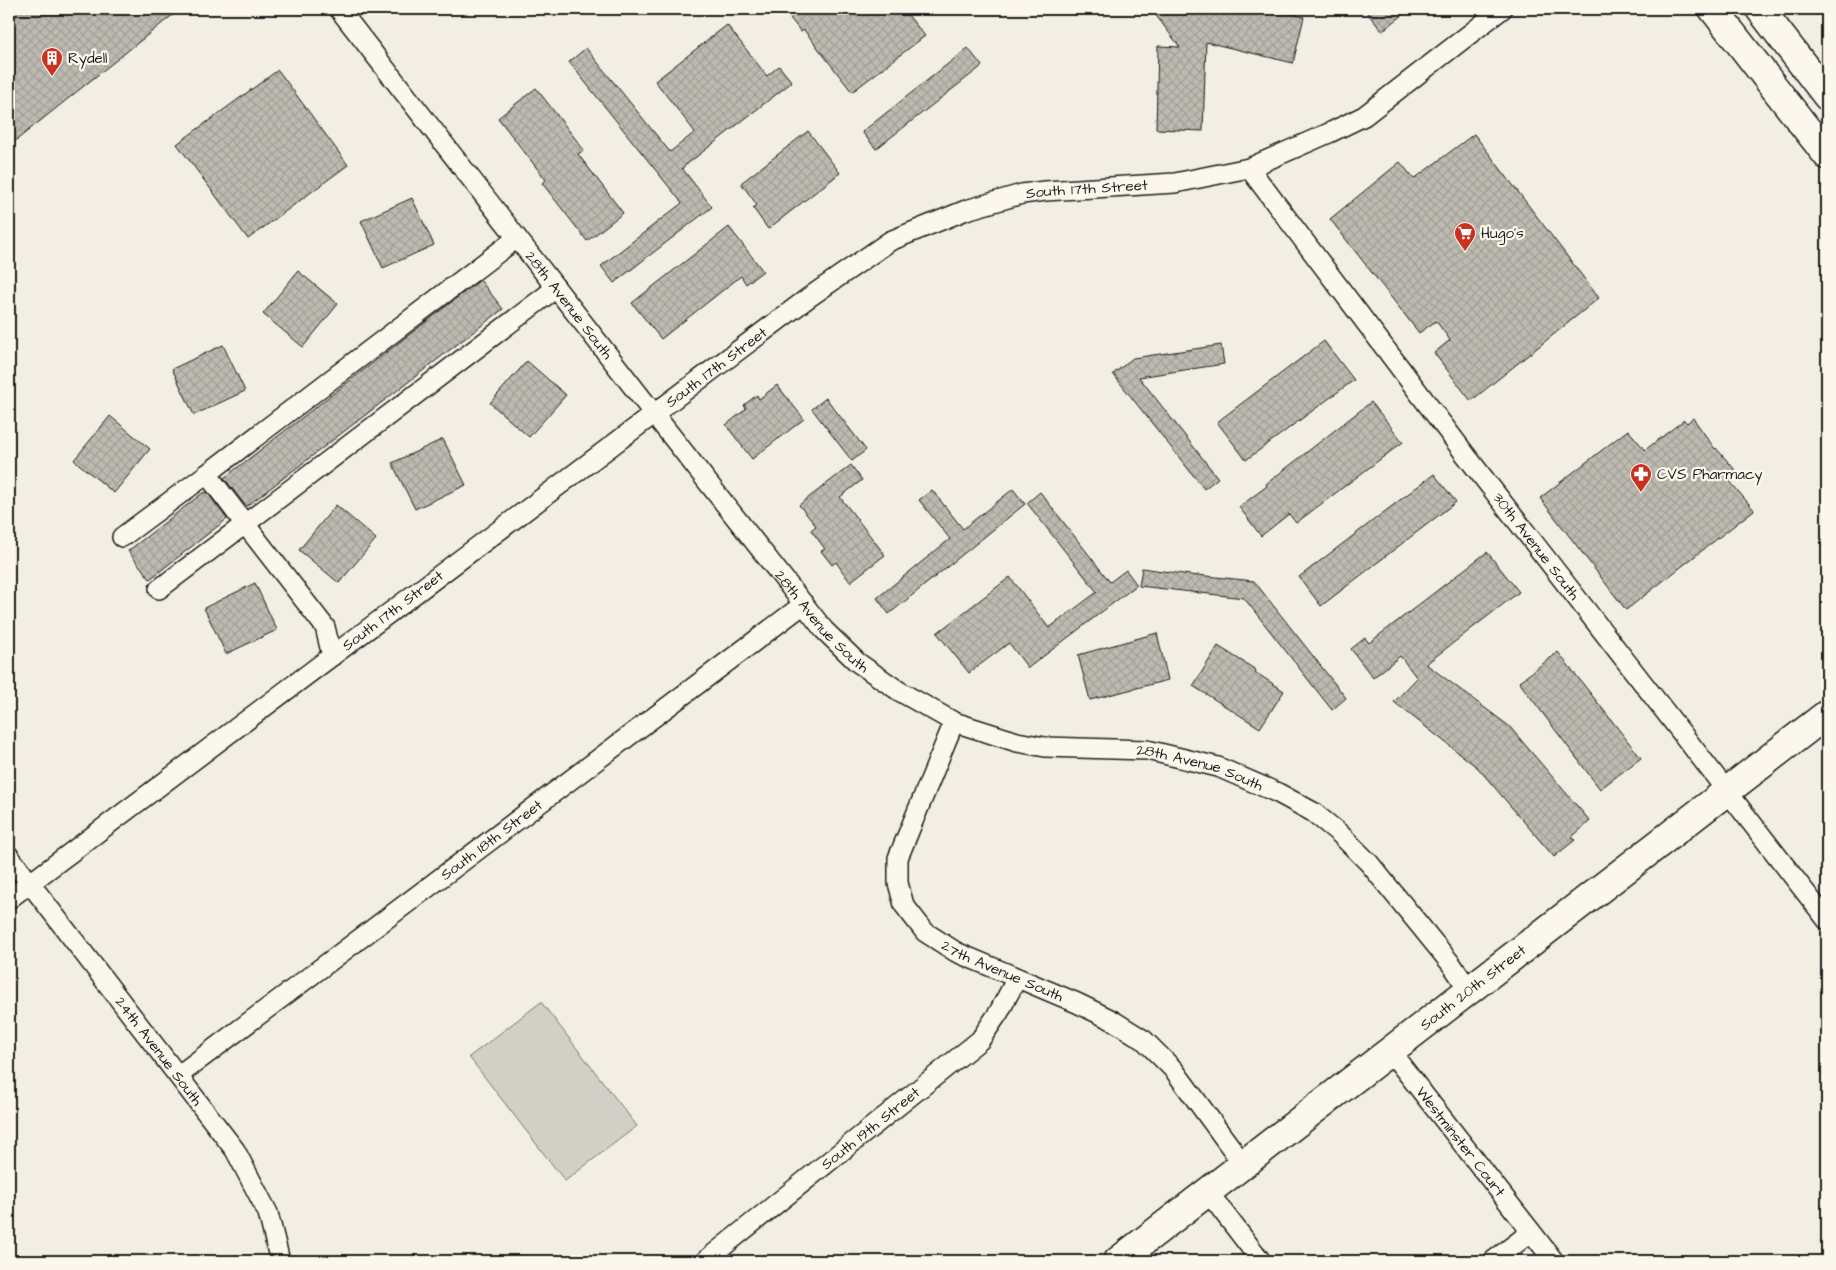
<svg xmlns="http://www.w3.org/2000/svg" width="1836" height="1270" viewBox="0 0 1836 1270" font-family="'Architects Daughter',sans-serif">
<defs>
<pattern id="building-cross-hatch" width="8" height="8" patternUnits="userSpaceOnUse" patternTransform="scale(1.25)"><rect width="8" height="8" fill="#bdbab1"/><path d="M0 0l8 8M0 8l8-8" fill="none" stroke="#a29f98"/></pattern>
</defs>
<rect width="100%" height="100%" fill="#f2eee4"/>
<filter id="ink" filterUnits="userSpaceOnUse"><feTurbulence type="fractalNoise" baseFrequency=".02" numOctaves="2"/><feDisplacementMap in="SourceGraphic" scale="10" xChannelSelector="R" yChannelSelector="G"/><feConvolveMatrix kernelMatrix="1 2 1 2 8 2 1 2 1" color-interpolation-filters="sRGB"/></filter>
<g filter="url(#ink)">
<polygon fill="#d2cfc6" stroke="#777671" points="541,1002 637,1126 565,1181 469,1057"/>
<g fill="url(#building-cross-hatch)" stroke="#1c1c1c">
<polygon points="9,9 180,9 9,146"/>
<polygon points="783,9 903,9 925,36 852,92 804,30 801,32"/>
<polygon points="1151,9 1270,9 1304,17 1293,63 1206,42 1203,131 1156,129 1158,46 1180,47"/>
<polygon points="1364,9 1411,9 1382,31"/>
<polygon points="727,25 767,76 779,66 792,82 682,168 712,207 614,283 601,266 682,203 569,62 586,48 670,152 695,132 655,81"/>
<polygon points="968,48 982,66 876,149 862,132"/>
<polygon points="278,70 348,165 248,239 177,144"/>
<polygon points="536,88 584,150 578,154 623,213 587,241 542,183 546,180 498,118"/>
<polygon points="808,131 840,173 768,229 753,208 757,205 741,183"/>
<polygon points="1474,134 1599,298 1471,401 1434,353 1450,340 1436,321 1419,333 1330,219 1400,162 1414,179"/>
<polygon points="412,198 434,245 383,268 361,221"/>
<polygon points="729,227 763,271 746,284 741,276 661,339 632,303"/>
<polygon points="298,271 338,304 303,347 263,314"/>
<polygon points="480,280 503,309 247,506 245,505 224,478"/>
<polygon points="1324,341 1354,380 1246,460 1217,422"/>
<polygon points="223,345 245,391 194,415 172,369"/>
<polygon points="1221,345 1224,364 1139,377 1218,478 1204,489 1113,374 1133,358"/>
<polygon points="527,361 566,395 529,437 490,403"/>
<polygon points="777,385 804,419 752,459 726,425 746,409 744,405 757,395 759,399"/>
<polygon points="826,398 866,450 852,461 812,409"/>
<polygon points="1371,402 1403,442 1296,523 1289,514 1261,536 1239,507 1267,486 1266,484"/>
<polygon points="110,416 150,449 114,493 74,460"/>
<polygon points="1693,418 1715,449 1716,448 1736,471 1728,479 1754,510 1626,610 1540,498 1628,430 1645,450 1684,420 1687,423"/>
<polygon points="443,439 466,485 415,509 392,463"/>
<polygon points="851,465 862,480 840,497 885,555 850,582 836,562 832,565 821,551 825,549 811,530 816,526 799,505"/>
<polygon points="1434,474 1456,502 1321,606 1299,577"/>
<polygon points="1013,489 1025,504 889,614 877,598 950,539 919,500 932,490 963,529"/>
<polygon points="204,492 205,493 207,492 227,519 150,579 128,551"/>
<polygon points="1040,492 1110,582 1126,570 1137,585 1028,668 1009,643 969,673 937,633 1010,577 1049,628 1097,592 1027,503"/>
<polygon points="336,505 376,539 339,583 299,550"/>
<polygon points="1487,552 1519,592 1426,664 1509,726 1590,821 1572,837 1575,840 1554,857 1478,768 1394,702 1417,678 1400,656 1373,678 1351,649 1365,638 1369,643"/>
<polygon points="1142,568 1197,576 1197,575 1254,581 1346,698 1332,710 1244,598 1139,586"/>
<polygon points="255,583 277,630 226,654 204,608"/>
<polygon points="1157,633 1168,680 1090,700 1078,655"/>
<polygon points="1218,646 1256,670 1255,672 1284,691 1260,728 1193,686"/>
<polygon points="1558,652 1641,758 1600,789 1519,682"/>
</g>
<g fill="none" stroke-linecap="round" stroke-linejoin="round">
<g stroke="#1c1c1c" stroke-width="22">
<g id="street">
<path id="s1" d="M339 9 654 414 824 630 857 662 899 691 954 722 989 733 1017 742 1045 747 1147 750 1218 767 1278 793 1313 812 1339 833 1369 863 1452 965 1469 990"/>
<path id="s2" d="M1249 168 1468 458 1827 920"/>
<polyline points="207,474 517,238"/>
<polyline points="122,537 207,474 245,524 556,288"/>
<polyline points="159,589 245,524 325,627 332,656"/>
<path id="s3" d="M954 722 898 858V883L904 905 925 932 956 952 1077 1003 1112 1020 1144 1040 1174 1070 1243 1164"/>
<path id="s4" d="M9 856 235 1150 268 1213 280 1261"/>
<path id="s5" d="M9 899 808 298 890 241 966 210 1022 194 1045 191 1175 183 1249 168 1329 133 1364 116 1502 9"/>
<path id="s6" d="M1390 1051 1554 1261"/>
<path id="s7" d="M179 1075 804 604"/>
<polyline points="1208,1192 1261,1261"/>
<path id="s8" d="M705 1261 980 1040 999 1012 1017 978"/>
<polyline points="1493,1261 1531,1232"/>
</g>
</g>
<g stroke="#1c1c1c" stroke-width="31">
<g id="secondary">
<path id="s9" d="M1118 1261 1827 714"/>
</g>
</g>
<g stroke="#1c1c1c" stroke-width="31">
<g id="primary">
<polyline points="1713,9 1827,155"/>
<polyline points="1760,9 1827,96"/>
</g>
</g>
<use href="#street" stroke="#fbf7ec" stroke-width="19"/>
<use href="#secondary" stroke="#fbf7ec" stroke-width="28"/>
<use href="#primary" stroke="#fbf7ec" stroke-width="28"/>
</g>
</g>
<defs>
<g id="building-pin" transform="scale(1.125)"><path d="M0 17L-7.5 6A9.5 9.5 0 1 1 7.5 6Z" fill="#c8321e" stroke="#fbf7ec"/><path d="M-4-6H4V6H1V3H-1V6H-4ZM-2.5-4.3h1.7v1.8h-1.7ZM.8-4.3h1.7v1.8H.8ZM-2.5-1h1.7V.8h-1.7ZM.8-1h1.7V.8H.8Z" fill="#fff"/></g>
<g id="supermarket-pin" transform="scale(1.125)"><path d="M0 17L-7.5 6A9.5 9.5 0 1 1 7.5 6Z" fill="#c8321e" stroke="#fbf7ec"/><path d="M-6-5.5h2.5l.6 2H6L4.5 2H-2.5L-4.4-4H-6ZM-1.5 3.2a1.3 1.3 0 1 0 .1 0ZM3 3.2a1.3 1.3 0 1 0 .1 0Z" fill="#fff"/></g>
<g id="pharmacy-pin" transform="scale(1.125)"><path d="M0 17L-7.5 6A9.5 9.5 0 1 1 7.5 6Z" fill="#c8321e" stroke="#fbf7ec"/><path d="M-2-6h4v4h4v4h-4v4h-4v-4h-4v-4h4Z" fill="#fff"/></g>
</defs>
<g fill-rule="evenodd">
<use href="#building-pin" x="52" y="58"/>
<use href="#supermarket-pin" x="1465" y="233"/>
<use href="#pharmacy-pin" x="1641" y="474"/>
</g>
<g text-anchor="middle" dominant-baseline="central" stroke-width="4.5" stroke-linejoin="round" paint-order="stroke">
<g font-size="15" fill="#1c1c1c" stroke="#fbf7ec" text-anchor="start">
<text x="68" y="58">Rydell</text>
<text x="1481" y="233">Hugo's</text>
<text x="1657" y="474">CVS Pharmacy</text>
</g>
<g font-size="15" fill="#1c1c1c" stroke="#fbf7ec">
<text stroke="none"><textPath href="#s5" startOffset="1305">South 17th Street</textPath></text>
<text stroke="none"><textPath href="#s1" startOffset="375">28th Avenue South</textPath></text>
<text stroke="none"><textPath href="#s5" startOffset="885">South 17th Street</textPath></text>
<text stroke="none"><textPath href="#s2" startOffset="475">30th Avenue South</textPath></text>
<text stroke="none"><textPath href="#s5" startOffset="480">South 17th Street</textPath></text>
<text stroke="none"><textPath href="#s1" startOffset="780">28th Avenue South</textPath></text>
<text stroke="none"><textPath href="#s1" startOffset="1200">28th Avenue South</textPath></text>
<text stroke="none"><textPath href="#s7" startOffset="391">South 18th Street</textPath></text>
<text stroke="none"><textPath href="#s3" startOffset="316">27th Avenue South</textPath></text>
<text stroke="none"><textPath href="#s9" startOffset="448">South 20th Street</textPath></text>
<text stroke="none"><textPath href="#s4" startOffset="246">24th Avenue South</textPath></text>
<text stroke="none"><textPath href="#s8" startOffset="212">South 19th Street</textPath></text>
<text stroke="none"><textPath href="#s6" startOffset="115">Westminster Court</textPath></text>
</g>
</g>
<rect width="1836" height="1270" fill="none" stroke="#fbf7ec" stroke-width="30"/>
<rect x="15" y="15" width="1806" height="1240" fill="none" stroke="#1c1c1c" stroke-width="2" filter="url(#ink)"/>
</svg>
